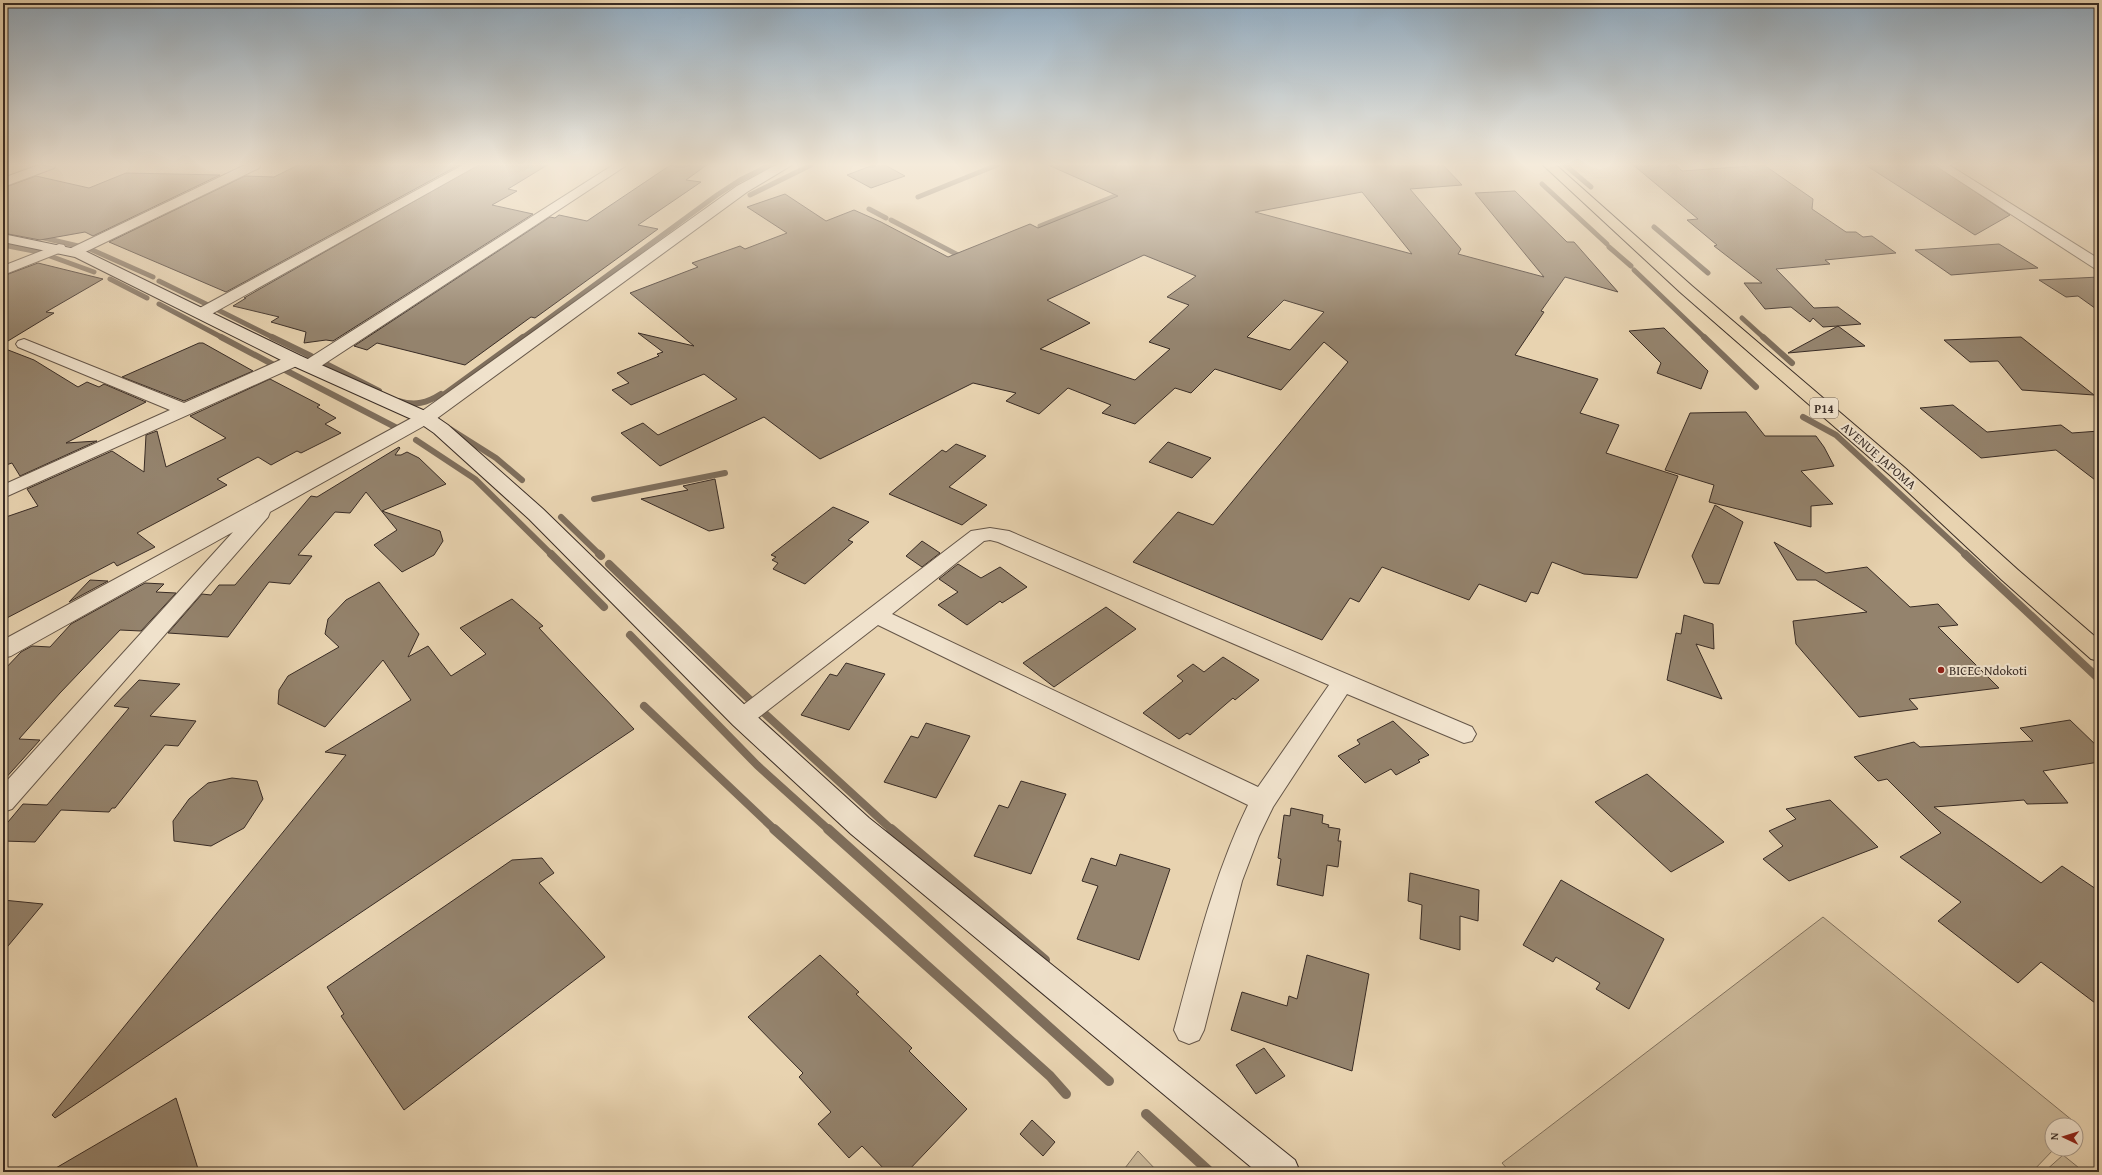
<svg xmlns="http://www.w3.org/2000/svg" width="2102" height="1175" viewBox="0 0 2102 1175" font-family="'Gentium Book Plus',serif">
<rect width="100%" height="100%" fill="#e8d3b0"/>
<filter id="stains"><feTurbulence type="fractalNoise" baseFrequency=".005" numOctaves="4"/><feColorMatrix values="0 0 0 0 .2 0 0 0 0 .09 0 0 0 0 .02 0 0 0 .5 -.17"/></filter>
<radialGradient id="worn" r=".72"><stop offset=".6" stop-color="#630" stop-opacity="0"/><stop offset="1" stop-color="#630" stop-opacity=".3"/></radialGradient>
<g fill="#cab798" stroke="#82725e">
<polygon points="1823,917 2078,1125 2076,1127 2076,1125 2052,1125 2052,1149 2054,1149 2032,1172 1510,1172 1502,1163"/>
<polygon points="1138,1151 1158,1172 1122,1172"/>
<polygon points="2063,1155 2084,1172 2044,1172"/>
</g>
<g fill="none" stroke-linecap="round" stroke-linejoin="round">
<g stroke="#7e6e5c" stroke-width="5">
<polyline points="1565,165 1591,187"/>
<polyline points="1542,184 1607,244"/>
<polyline points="750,195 811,165"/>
<polyline points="918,197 997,165"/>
<polyline points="869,209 886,218"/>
<polyline points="891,220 958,255"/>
<polyline points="1040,226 1125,192"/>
<polyline points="1654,227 1708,273"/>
<polyline points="40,237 78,246"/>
<polyline points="3,245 39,252"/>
<polyline points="1609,247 1631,266"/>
<polyline points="90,249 153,277"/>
<polyline points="47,255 94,272"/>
<polyline points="1634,270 1705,338"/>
<polyline points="110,279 147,298"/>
<polyline points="159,281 206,304"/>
<polyline points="159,304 223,338"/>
<polyline points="214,308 274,338"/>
<polyline points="1742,318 1764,338"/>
<polyline points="522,338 717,195 740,180 770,165"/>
</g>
<g stroke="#7e6e5c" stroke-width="6">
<polyline points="221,337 272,364"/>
<polyline points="272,337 311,356"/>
<polyline points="1704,337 1756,387"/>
<polyline points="1763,337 1792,363"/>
<polyline points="322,362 379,391"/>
<polyline points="285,370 397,428"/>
<polyline points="442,396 523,337"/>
<path d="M399 401C415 406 427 403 441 394"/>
<polyline points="1803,417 1836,435 1966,555"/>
<polyline points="450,429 496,458 522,480"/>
<polyline points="416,440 475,479 552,555"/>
<polyline points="594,499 725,473"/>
<polyline points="561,517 600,555"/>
</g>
<g stroke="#7e6e5c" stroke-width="8">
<polyline points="551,554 604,607"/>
<polyline points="599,554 601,556"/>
<polyline points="1965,554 2099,679"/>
<polyline points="609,564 750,700"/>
<polyline points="630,635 757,765 829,830"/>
<polyline points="644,706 775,830"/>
<polyline points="763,712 892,830"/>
</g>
<g stroke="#7e6e5c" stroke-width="10">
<polyline points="774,829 1050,1076 1066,1094"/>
<polyline points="828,829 1109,1081"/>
<polyline points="891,829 1045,960"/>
<polyline points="1146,1114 1210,1172"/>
</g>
</g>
<g fill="#94836d" stroke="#392c25" fill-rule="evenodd">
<polygon points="300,164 461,164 226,292 109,242 245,176 274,177"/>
<polygon points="479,164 549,164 508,189 517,191 492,205 533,214 333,341 326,340 304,343 306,332 271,322 279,317 233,306 246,298 244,298"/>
<polygon points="672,164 708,164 686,180 701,182 638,225 658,229 535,318 531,317 465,365 377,343 367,350 354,346 550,217 555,218 559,215 587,221"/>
<polygon points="876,164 883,164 905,176 871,188 847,175"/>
<path d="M1046 164H1442L1462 185 1410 189 1461 249 1458 254 1544 277 1475 193 1515 191 1567 242H1574L1618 292 1565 277 1541 311 1544 312 1515 355 1598 379 1580 413 1619 425 1606 453 1678 476 1637 578 1584 574 1552 562 1538 594 1531 592 1526 602 1479 584 1469 600 1382 567 1359 602 1350 598 1322 640 1133 562 1178 512 1213 525 1348 362 1324 342 1281 390 1215 369 1191 393 1175 388 1135 424 1102 413 1111 405 1068 388 1039 414 1006 401 1016 393 973 383 820 459 764 417 660 466 621 433 643 423 658 435 737 399 704 374 631 405 612 390 629 383 617 373 659 356 657 354 663 352 638 333 694 346 630 293 698 267 692 263 740 246 745 249 787 233 747 207 785 194 826 221 854 210 881 222 948 257 1030 224 1038 228 1118 196ZM1362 192 1412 254 1255 212ZM1144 255 1196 276 1167 297 1189 305 1149 342 1170 349 1135 380 1040 349 1090 323 1047 300ZM1284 300 1324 312 1290 350 1247 337Z"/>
<polygon points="1632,164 1675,164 1682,171 1764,165 1813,199 1812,209 1846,232 1856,232 1863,237 1872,236 1896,253 1825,260 1830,264 1776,269 1814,308 1838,307 1861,324 1838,326 1865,346 1788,353 1838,326 1823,327 1813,318 1810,322 1791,307 1765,309 1744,283 1762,283 1714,246 1717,245 1687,220 1698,219"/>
<polygon points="1864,164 1934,164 2010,215 1975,235"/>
<polygon points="126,173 220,175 93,236 85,232 40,240 3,233 3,188 36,176 89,188"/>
<polygon points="1999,244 2038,268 1951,275 1915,250"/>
<polygon points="38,263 103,279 46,312 54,313 3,344 3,276"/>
<polygon points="2099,277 2099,311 2078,296 2066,297 2039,280"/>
<polygon points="1664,328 1708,371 1701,389 1657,373 1661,363 1629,331"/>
<polygon points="2021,337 2094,395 2022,390 1998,361 1970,362 1944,340"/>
<polygon points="199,343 203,343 253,371 184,401 122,377"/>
<polygon points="3,348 34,360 78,387 87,382 99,387 104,384 146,402 66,443 97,441 20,476 12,463 3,466"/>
<polygon points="270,379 320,405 317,407 336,418 325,424 341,433 301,453 297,451 271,465 258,457 217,479 227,485 137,533 155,547 117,566 114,562 3,620 3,518 38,506 27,489 112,451 144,472 146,435 157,431 166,467 226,438 190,416"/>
<polygon points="1953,405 1987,432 2061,425 2072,433 2099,431 2099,483 2056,450 1981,458 1920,408"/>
<polygon points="1746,412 1765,436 1816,436 1824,447 1834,466 1801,471 1833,504 1811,506 1811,527 1709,502 1714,485 1665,470 1690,413"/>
<polygon points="1168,442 1211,458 1192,478 1149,462"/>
<polygon points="956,444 986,456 949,487 987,505 962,525 889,494 942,450 946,452"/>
<polygon points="399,447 400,448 395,455 401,455 407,452 419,458 446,484 382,511 440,531 443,541 434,555 402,572 374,545 397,530 366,492 350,513 335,512 298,555 312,556 290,584 269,582 228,637 168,633 202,594 211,595 219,585 235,585 311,496 317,497"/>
<polygon points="715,479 724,528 709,531 641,499 688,490 683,486"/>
<polygon points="1715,505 1743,522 1719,584 1704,583 1692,556"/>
<polygon points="833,507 869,522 848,540 853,542 805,584 773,569 778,563 772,560 776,557 771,555"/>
<polygon points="922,541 940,553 922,567 906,556"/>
<polygon points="1774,542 1826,573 1867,567 1910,607 1938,604 1958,625 1938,627 1999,688 1909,699 1918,709 1859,717 1796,644 1793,621 1867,612 1816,580 1797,580"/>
<polygon points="958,564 981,578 1000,567 1027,587 1002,603 1000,601 967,625 938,605 958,592 939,579"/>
<polygon points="90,580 108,581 69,602"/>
<polygon points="379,582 419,634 408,657 428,646 451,676 486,654 460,628 512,599 543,626 539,628 634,729 55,1118 52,1115 346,755 325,752 411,700 383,660 325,727 278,704 279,690 288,676 339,647 325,634 328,619 346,600"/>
<polygon points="145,583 164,584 156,592 176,593 141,631 120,630 60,693 19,739 40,740 3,781 3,671 21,652 32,646 50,647 71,624"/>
<polygon points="1106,607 1136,629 1054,687 1023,663"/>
<polygon points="1684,615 1713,624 1714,649 1696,644 1722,699 1667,680 1676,633 1681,634"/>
<polygon points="1223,657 1259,680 1235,700 1233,698 1190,735 1187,733 1179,739 1143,713 1183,681 1177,676 1193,664 1204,672"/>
<polygon points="846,663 885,674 849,730 801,715 830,674 837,676"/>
<polygon points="139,680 180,684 150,716 196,721 178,746 165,745 115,808 112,808 109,812 61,810 35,842 3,841 3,828 23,804 47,805 129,708 114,706"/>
<polygon points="2070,720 2099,748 2099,762 2043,771 2068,803 2027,804 2024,800 1934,807 2041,883 2062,866 2099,891 2099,1006 2041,962 2018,983 1938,921 1961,902 1900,857 1941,833 1887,779 1878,781 1854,757 1914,742 1920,747 2033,741 2020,728"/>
<polygon points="1393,721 1429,755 1418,760 1420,762 1396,775 1391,769 1365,783 1338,756 1360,744 1357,740"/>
<polygon points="926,723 970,736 936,798 884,782 911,736 918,738"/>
<polygon points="1647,774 1724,842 1671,872 1595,802"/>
<polygon points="232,778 257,781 263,799 244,828 211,846 174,841 173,821 189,799 208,783"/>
<polygon points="1021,781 1066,794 1031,874 974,856 999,805 1008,808"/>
<polygon points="1830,800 1878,847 1789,881 1763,859 1783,846 1769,831 1796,819 1786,809"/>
<polygon points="1291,808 1323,815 1322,823 1329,825 1328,827 1340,829 1338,841 1341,841 1338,867 1327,865 1323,896 1277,885 1281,859 1278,858 1284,815 1290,816"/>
<polygon points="1120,854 1170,869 1139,960 1077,939 1098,886 1082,881 1091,858 1116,866"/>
<polygon points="542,858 554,873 539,883 605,957 404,1110 341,1016 344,1014 327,987 512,860"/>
<polygon points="1410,873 1479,890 1478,921 1460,916 1460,950 1420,939 1422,905 1408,901"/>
<polygon points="1561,880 1664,939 1629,1009 1596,989 1600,983 1556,957 1553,962 1523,945"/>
<polygon points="3,900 43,904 3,952"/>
<polygon points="820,955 859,992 856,994 912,1048 909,1051 967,1109 907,1172 887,1172 862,1146 849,1158 818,1124 831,1112 799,1077 803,1073 748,1017"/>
<polygon points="1307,955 1369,974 1352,1071 1231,1030 1242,992 1287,1006 1289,996 1297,999"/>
<polygon points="1264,1048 1285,1076 1256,1094 1236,1065"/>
<polygon points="176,1098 199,1172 49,1172"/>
<polygon points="1032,1120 1055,1142 1043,1156 1020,1134"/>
</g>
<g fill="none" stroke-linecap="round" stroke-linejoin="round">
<g stroke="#655648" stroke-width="2">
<g id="minor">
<polygon points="39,165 55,165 54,168 3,187 3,178"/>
<polygon points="245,165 260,165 259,168 79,255 69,255 67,252 69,249"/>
<polygon points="463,165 478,165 208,316 196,316 194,313 196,310"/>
<polygon points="613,165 627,165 315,370 303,370 301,366 303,362"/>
<polygon points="1935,165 1949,165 2099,259 2099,269 2094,268"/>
<polygon points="59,244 64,245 66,248 64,251 3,275 3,266"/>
<polygon points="24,339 184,403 289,356 301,356 303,360 301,364 3,498 3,485 170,410 18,347 16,344 18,341"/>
<polygon points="425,413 431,414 434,418 431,422 270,512 268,517 12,809 3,812 3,785 233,532 11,656 3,658 3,640 419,414"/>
<path d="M990 528 1009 531 1472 727 1476 734 1472 741 1464 743 1347 694 1273 807 1259 836 1242 881 1204 1030 1199 1040 1189 1044 1179 1040 1174 1030C1195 954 1213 877 1248 805L878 625 750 724 742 727 734 724 730 718 734 712 971 531ZM990 540 998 542 1329 685 1258 787 892 614 984 541Z"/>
</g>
</g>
<g stroke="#655648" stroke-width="2">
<polygon id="tertiary" points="776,165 792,165 747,192 432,422 425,424 418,422 416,418 418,414 737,186"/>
</g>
<g stroke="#392c25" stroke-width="2">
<polygon id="secondary" points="3,234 85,251 301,356 432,414 448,425 543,509 751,711 869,818 1295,1160 1300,1172 1257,1172 851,834 733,725 529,519 434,433 418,422 289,364 75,257 3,242"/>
</g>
<g stroke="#392c25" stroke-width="2">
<polygon id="primary" points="1543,165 1556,165 1692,286 1905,468 2018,570 2099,640 2099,661 2091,659 2002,580 1891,476 1680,292"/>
</g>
<use href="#minor" fill="#f0e2cc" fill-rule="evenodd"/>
<use href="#tertiary" fill="#f0e2cc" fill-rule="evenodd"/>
<use href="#secondary" fill="#f0e2cc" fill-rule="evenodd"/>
<use href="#primary" fill="#e8d3b0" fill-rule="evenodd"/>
</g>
<linearGradient id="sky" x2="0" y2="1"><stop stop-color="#90aabf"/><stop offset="0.5" stop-color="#f5ebdb"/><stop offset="1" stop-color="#f5ebdb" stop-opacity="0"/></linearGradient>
<rect width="2102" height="329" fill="url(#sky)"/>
<circle fill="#8f2418" stroke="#f0e2cc" stroke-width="1.5" cx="1941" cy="670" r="4"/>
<g text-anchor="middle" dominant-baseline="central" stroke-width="4" stroke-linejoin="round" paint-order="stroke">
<rect fill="#f0e2cc" stroke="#706357" stroke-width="1" x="1810" y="398" width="28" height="20" rx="3"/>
<g font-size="12" font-weight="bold" fill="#392c25">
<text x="1824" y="408">P14</text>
</g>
<g font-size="13" fill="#392c25" stroke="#f0e2cc">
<text transform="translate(1879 456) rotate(41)">AVENUE JAPOMA</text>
</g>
<g font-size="13" fill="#392c25" stroke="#f0e2cc" text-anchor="start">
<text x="1949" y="670">BICEC Ndokoti</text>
</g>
</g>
<rect width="2102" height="1175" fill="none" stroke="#e8d3b0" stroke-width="16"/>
<rect x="4" y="4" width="2094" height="1167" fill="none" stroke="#392c25" stroke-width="2"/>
<rect x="8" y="8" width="2086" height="1159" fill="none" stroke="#392c25"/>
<g transform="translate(2064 1137) rotate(274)"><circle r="19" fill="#f0e2cc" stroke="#a79989"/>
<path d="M0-3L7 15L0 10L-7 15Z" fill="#8f2418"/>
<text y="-6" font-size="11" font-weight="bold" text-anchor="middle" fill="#392c25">N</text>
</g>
<rect width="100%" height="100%" filter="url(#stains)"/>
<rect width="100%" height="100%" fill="url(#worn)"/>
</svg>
